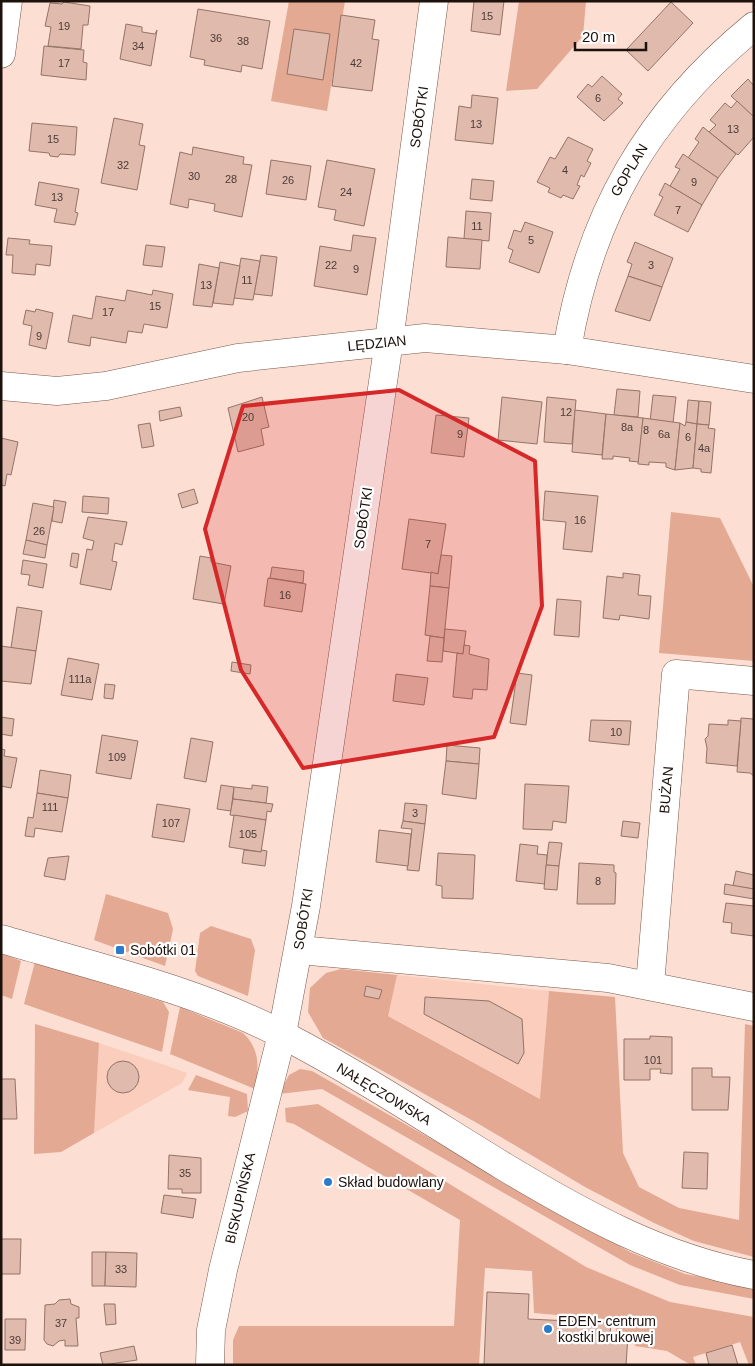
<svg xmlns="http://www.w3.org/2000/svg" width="755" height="1366" viewBox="0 0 755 1366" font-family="Arial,sans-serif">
<rect width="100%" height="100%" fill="#fcded3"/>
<g fill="#facdbc">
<polygon points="397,975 549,991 541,1099 387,1015"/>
<polygon points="99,1043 162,1064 187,1073 182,1083 94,1133"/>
</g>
<g fill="#e3a993">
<polygon points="289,1 345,1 327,111 271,101"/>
<polygon points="519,1 586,1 583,36 537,89 506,91"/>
<polygon points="671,512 720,518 754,587 754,661 659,653"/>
<polygon points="106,894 168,913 173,929 165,966 94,940"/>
<polygon points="211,926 251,939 255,950 248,996 198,976 195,971 200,933"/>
<polygon points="1,953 21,961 12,999 1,995"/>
<polygon points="35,962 163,1002 169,1012 162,1052 24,1004"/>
<polygon points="341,969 397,975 388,1016 540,1099 549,991 615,997 623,1153 639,1187 679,1208 739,1220 745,1024 754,1026 754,1257 694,1241 654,1223 585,1187 477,1123 323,1038 308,1012 310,988 326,973"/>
<path d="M180 1007 243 1033C260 1049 259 1067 255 1089L170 1054Z"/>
<polygon points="35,1024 99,1043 94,1133 61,1152 34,1154"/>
<polygon points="300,1069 312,1071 630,1252 685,1274 754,1287 754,1299 680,1285 630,1265 322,1089 279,1094 289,1075"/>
<polygon points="196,1075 247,1094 248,1111 235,1117 228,1116 230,1097 188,1090"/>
<polygon points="318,1104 586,1267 670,1302 754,1317 754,1365 749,1365 740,1342 693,1357 696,1365 691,1365 667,1351 635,1346 633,1335 616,1333 615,1320 534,1313 532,1271 485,1268 479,1365 233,1365 233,1340 239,1326 454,1326 460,1220 294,1124 286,1122 285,1108"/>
</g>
<g fill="#dfbaad" stroke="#957367">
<polygon points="474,1 504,1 500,35 471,31"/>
<polygon points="64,2 90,6 88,25 83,25 81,49 48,46 51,27 45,26 50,3 62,4"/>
<polygon points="671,2 693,23 648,71 626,50"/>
<polygon points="198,9 270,21 262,69 242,65 241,72 204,65 205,60 190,57"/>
<polygon points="341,15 375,20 372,39 379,40 372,91 332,86"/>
<polygon points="126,24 142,27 142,32 155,34 157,30 151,66 120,59"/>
<polygon points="294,29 330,34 323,80 287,74"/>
<polygon points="44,46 84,50 83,62 87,63 86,80 41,75"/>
<polygon points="602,76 622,94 618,99 623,103 604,121 577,97 588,84 592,87"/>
<polygon points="748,79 754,86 754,117 731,96"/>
<polygon points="472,95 498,98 493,144 455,140 459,106 471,108"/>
<polygon points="737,101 754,117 754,137 738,155 709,132 716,125 710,120 725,103 731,108"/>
<polygon points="114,118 143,124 139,145 145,146 137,190 101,183"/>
<polygon points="32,123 77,127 75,155 60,154 58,157 50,156 49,153 29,151"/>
<polygon points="703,127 736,154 718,178 688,158 699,142 695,139"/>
<polygon points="568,137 593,149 587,161 591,163 584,177 581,175 577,185 580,186 573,199 563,195 561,198 548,192 550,188 537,182 550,157 555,159"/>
<polygon points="193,147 244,157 243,164 252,165 242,217 214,211 215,204 189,199 188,208 170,204 180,152 192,155"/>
<polygon points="683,154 718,178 702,205 670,186 680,169 675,167"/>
<polygon points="271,160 311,166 306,200 266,194"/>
<polygon points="327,160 375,169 364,226 334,220 336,210 318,207"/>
<polygon points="472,179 494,181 492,201 470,199"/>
<polygon points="39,182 79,189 75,212 78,213 75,225 54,222 57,209 35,205"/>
<polygon points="665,183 702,205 688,232 654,215 663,197 659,195"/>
<polygon points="466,211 491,213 489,241 464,239"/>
<polygon points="525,222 553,232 539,273 509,262 513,250 508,248 514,230 521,232"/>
<polygon points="353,235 376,238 367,295 314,286 320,246 351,251"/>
<polygon points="448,237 482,240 480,269 446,267"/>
<polygon points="8,238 30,240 29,244 52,246 50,266 36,264 35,275 12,273 13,255 6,255"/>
<polygon points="635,242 673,258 662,287 628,276 632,264 627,262"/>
<polygon points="146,245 165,247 162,267 143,265"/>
<polygon points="261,255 277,257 272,296 254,294"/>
<polygon points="241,258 260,261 253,300 234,298"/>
<polygon points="220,262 240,266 233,305 213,303"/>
<polygon points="199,264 219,268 212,307 193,305"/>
<polygon points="628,276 662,287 650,321 615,311"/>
<polygon points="127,290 152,295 153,290 173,294 167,328 144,324 142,333 128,331 126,343 91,337 90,346 68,342 73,315 92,319 96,296 125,301"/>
<polygon points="36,309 53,313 46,349 29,345 32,326 23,324 26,310 35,312"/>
<polygon points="617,389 640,391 638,417 614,415"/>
<polygon points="653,395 676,397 673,423 650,421"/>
<polygon points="262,397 269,427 261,429 264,445 238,452 228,408"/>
<polygon points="502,397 542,402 537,444 498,440"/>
<polygon points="547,397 576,400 572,444 544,442"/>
<polygon points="688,400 699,401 697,424 686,422"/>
<polygon points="699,401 711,402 709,425 697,424"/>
<polygon points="180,407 182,416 160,421 159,411"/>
<polygon points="575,410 606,414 602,455 572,452"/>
<polygon points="606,414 643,418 639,462 629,461 630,458 613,456 613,459 602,459"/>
<polygon points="436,415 469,418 464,457 431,453"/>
<polygon points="643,418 680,423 675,470 666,467 666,463 649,462 649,465 638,464"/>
<polygon points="686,422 697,424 693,468 675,470 680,423 685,426"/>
<polygon points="150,423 154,446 142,448 138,425"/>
<polygon points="697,424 709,425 708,428 715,429 711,473 701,472 701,469 693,468"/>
<polygon points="1,438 18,442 11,475 7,474 5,486 1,485"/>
<polygon points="194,489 198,503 182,508 178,494"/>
<polygon points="545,491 598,496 592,552 563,549 566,522 543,520"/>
<polygon points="83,496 109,498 108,514 82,512"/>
<polygon points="54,500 66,502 62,523 52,521"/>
<polygon points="33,503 54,507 47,545 26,540"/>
<polygon points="88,517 127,522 122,545 115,543 112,561 117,562 111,590 80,584 87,549 92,550 94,541 83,538"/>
<polygon points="409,519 446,524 438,574 402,569"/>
<polygon points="26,540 47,545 45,558 23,554"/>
<polygon points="72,553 79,554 77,568 70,566"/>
<polygon points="441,555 452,556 449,588 430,586 431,572 438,574"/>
<polygon points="200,556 211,558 211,562 231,566 224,604 193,599"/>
<polygon points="23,560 47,564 43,588 28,585 30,575 21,574"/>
<polygon points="272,567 304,571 303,583 270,578"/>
<polygon points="623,573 640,575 638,595 651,596 649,619 620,615 619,620 603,618 607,576 623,578"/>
<polygon points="268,578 306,584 302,612 264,606"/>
<polygon points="430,586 449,588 444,638 425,635"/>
<polygon points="557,599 581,601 579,637 554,635"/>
<polygon points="17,607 42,611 36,651 11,648"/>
<polygon points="445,629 466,631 463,654 443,651"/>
<polygon points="430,636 444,638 442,662 427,661"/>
<polygon points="464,645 470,646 469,654 489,659 487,690 473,689 472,699 453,697 457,653 463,654"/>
<polygon points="1,646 36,651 31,684 1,681"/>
<polygon points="68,658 99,664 92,700 61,695"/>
<polygon points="232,662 251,665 250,674 231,671"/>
<polygon points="517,673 532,675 526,725 510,723"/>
<polygon points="396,674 428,678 424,705 393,701"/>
<polygon points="105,684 115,685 113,699 104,698"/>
<polygon points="1,717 14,719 12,736 1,734"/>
<polygon points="741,718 754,719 754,776 750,773 737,772"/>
<polygon points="591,720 631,721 629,745 589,741"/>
<polygon points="728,720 741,721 737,766 706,763 707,748 705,739 708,736 709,724 728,725"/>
<polygon points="102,735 138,741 131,779 96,773"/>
<polygon points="191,738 213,742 206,782 184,778"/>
<polygon points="447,745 480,748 479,764 446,761"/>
<polygon points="1,749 5,750 4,756 17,758 11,788 1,786"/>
<polygon points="446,761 479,764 476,799 442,794"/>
<polygon points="40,770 71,775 68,798 37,793"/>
<polygon points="525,784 569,786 566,823 553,821 552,830 523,829"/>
<polygon points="221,785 234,787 231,811 217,809"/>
<polygon points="252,785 268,787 266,803 233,799 234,787 252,789"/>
<polygon points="37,793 68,798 62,832 35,828 34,837 25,836 28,817 33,818"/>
<polygon points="233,799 273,804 271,812 267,811 266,820 230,815"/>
<polygon points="405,803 427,805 425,824 403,821"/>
<polygon points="157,804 190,809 184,842 152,837"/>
<polygon points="234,815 266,820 261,852 229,847"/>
<polygon points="403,821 425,824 419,871 407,870 412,829 401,828"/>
<polygon points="623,821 640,823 638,838 621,836"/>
<polygon points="379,830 411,834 408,866 376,862"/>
<polygon points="549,842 562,843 559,866 546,865"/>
<polygon points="520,844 538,846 537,854 547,855 545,884 516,881"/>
<polygon points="244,850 261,852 262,850 267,851 265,866 242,863"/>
<polygon points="438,853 475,855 473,899 442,898 442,886 436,885"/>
<polygon points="69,856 65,880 44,876 48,858"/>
<polygon points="579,863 614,865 614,872 616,873 615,904 577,904"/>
<polygon points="546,865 559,866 557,890 544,889"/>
<polygon points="736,871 754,875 754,889 733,886"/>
<polygon points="725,884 754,889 754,899 724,894"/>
<polygon points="726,903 754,906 754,936 731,933 732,923 723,922"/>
<polygon points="366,986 382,990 379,999 364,996"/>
<polygon points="425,997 489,1001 522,1019 524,1053 518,1064 424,1014"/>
<polygon points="650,1036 672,1037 672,1074 660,1073 661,1069 650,1069 650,1080 624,1080 624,1039 650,1039"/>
<circle cx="123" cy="1077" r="16"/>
<polygon points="692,1068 712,1068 712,1077 730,1077 728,1110 692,1110"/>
<polygon points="1,1079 15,1079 17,1119 1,1119"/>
<polygon points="684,1152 708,1153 707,1189 682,1188"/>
<polygon points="169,1155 201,1158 201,1193 182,1193 182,1189 168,1189"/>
<polygon points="164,1195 196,1199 193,1218 161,1213"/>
<polygon points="1,1239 21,1239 20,1274 1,1274"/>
<polygon points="92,1252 106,1252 105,1286 92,1286"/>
<polygon points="106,1252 137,1253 136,1287 105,1286"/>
<polygon points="487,1292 529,1294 528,1319 611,1323 610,1335 628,1336 626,1365 484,1365"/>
<polygon points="70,1299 71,1304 79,1307 79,1318 76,1318 78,1346 65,1346 65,1340 59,1341 53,1346 47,1344 44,1340 45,1305 55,1304 59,1300"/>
<polygon points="104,1304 115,1304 116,1324 106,1325"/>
<polygon points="5,1319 26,1319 25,1350 5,1350"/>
<polygon points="732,1345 738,1365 709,1365 706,1353"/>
<polygon points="134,1346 137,1360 103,1365 100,1353"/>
</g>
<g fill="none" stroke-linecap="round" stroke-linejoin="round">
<g stroke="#79594d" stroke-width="29">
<g id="minor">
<polyline points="1,54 8,1"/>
<path d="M567 350C589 215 648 113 754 26"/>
<polyline points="1,386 57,391 106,386 238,358 425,338 567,350 754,379"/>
<polyline points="299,950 608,978 754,1007"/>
<polyline points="650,985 676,674 754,681"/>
<polyline points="210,1365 211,1330 223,1270 282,1034 306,906 389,341 434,1"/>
</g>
</g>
<g stroke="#79594d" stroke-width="29">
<path id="major" d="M1 939C93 966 200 991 285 1036 360 1075 431 1122 503 1166 583 1214 662 1258 754 1275"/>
</g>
<use href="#minor" stroke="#fff" stroke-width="28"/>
<use href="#major" stroke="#fff" stroke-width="28"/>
</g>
<path fill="#d62828" fill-opacity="0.2" stroke="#d62828" stroke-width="4" stroke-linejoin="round" d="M399 390 535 461 542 606 494 737 303 768 241 670 205 529 243 406Z"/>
<g fill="#2a7ccb" stroke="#fff" stroke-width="2">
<rect x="115" y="945" width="10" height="10" rx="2.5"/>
<circle cx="328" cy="1182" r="5"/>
<circle cx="548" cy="1329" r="5"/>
</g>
<g text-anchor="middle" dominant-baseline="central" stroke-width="4.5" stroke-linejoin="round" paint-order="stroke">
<g font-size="11" fill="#4e3b34">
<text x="487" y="16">15</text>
<text x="64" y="26">19</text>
<text x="216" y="38">36</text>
<text x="243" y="41">38</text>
<text x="138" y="46">34</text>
<text x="64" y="63">17</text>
<text x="356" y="63">42</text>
<text x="598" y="98">6</text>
<text x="476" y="124">13</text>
<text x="733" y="129">13</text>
<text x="53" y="139">15</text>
<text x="123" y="165">32</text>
<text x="565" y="170">4</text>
<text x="194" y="176">30</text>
<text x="231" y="179">28</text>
<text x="288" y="180">26</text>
<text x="694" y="182">9</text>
<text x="346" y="192">24</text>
<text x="57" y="197">13</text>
<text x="678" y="210">7</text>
<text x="477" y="226">11</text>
<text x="531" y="240">5</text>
<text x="331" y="265">22</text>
<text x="651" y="265">3</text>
<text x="356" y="269">9</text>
<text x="247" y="280">11</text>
<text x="206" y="285">13</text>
<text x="155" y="306">15</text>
<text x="108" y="312">17</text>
<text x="39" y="336">9</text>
<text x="566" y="412">12</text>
<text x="248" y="417">20</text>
<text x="627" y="427">8a</text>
<text x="646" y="430">8</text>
<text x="460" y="434">9</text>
<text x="664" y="434">6a</text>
<text x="688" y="437">6</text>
<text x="704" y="448">4a</text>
<text x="580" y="520">16</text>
<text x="39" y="531">26</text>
<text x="428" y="544">7</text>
<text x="285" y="595">16</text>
<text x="80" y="679">111a</text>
<text x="616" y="732">10</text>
<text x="117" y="757">109</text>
<text x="50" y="807">111</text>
<text x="415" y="813">3</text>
<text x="171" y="823">107</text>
<text x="248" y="834">105</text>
<text x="598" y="881">8</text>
<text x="653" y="1060">101</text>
<text x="185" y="1173">35</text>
<text x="121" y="1269">33</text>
<text x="61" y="1323">37</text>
<text x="15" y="1340">39</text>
</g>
<g font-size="14" fill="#1d110c" stroke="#fff">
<text transform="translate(419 117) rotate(-82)">SOBÓTKI</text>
<text transform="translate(629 170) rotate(-59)">GOPLAN</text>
<text transform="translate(377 343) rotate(-6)">LĘDZIAN</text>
<text transform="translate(363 518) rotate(-82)">SOBÓTKI</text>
<text transform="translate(666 790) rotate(-85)">BUŻAN</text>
<text transform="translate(303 919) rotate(-81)">SOBÓTKI</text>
<text transform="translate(384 1094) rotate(31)">NAŁĘCZOWSKA</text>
<text transform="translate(240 1198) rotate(-77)">BISKUPIŃSKA</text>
</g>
<g font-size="14" fill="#1d110c" stroke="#fff" text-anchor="start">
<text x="130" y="950">Sobótki 01</text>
<text x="338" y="1182">Skład budowlany</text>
<text x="558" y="1321">EDEN- centrum<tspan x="558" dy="16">kostki brukowej</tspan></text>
</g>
</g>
<rect width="755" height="1366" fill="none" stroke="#1d110c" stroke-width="5"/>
<path d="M575 42v8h71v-8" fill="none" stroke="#1d110c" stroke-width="2.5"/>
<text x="582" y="42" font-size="15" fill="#1d110c" stroke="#ffffff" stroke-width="4" paint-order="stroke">20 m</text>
</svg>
